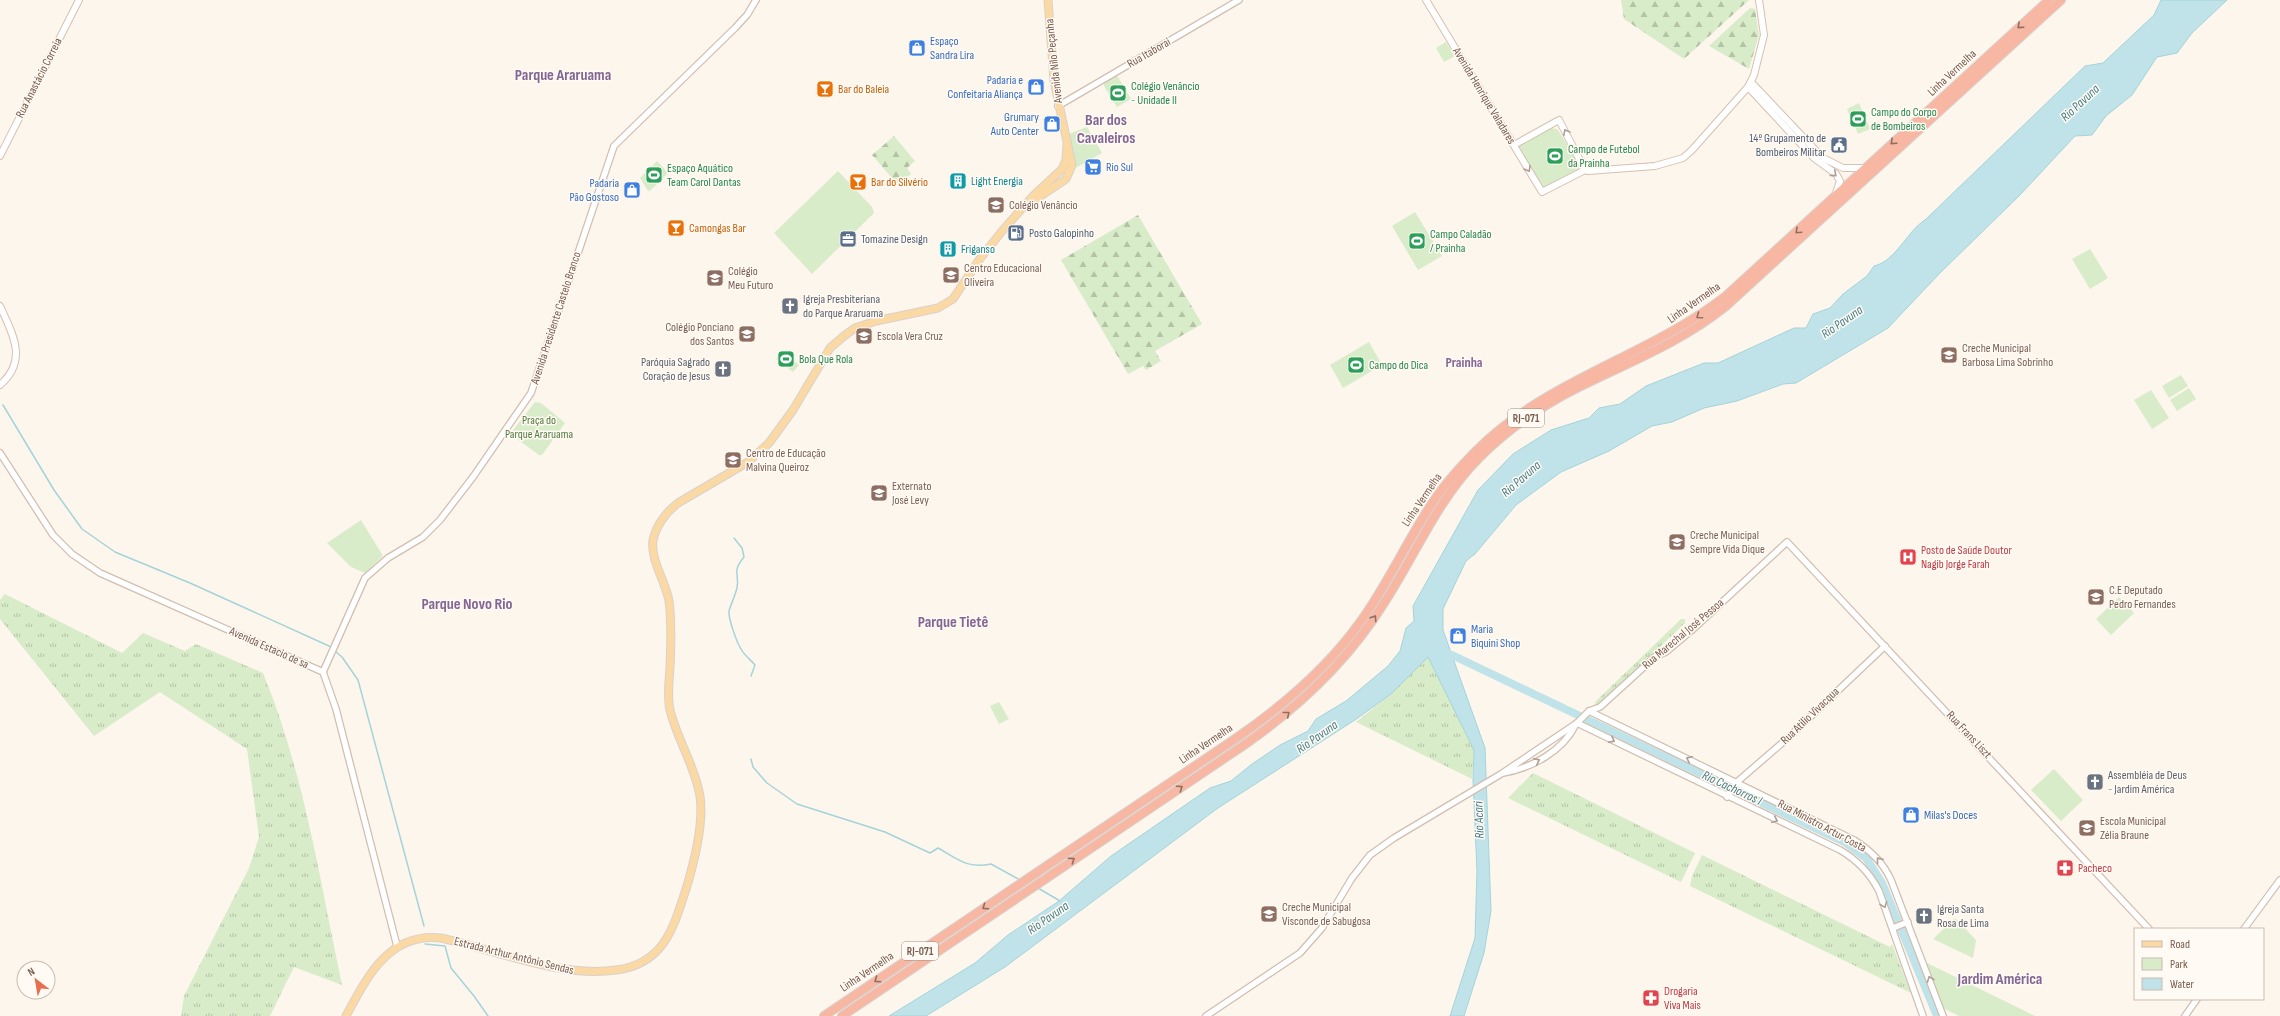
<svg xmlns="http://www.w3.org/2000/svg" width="2280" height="1016" viewBox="0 0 2280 1016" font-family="'Sofia Sans Condensed',sans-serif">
<defs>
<pattern id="grass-tufts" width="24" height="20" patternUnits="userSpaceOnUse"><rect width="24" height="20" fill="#d8ecc9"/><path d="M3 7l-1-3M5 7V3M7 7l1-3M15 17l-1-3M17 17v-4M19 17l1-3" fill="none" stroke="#b4c2a5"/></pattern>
<pattern id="forest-firs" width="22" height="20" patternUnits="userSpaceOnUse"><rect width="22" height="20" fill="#d8ecc9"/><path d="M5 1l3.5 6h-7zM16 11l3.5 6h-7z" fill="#b4c2a5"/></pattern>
</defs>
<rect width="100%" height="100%" fill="#fdf6ec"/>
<g fill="url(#grass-tufts)">
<path d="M5 594 122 653 143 633 185 651 196 644 263 673C304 772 320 881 342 985L294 967 270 1016H181L184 996 249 868 259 837 247 749 160 692 94 736 0 619V600Z"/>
<polygon points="1681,619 1685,619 1685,623 1599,705 1596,706 1595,702"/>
<polygon points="1428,656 1474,750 1472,779 1356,722 1391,694"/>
<polygon points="1533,773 1695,853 1681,882 1508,798"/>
<polygon points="1702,855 1890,947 1892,944 1911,993 1690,886 1692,876"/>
</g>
<g fill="url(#forest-firs)">
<polygon points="1621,0 1749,0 1684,59 1624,19"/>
<polygon points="1750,8 1755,9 1759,35 1749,69 1709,46"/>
<polygon points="894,136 915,161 907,168 911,174 898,185 872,155"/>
<polygon points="1138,215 1202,324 1155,351 1161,361 1146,370 1143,366 1128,374 1061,260"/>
</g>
<g fill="#d8ecc9">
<polygon points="1446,42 1455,56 1444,62 1436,48"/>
<polygon points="1117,75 1131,99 1117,107 1104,86 1104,83"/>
<polygon points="1859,103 1870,129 1858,134 1847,109"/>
<polygon points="1087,127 1102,153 1072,170 1066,135"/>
<polygon points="1550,128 1557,129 1560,133 1581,169 1542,190 1519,146"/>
<polygon points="657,161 668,173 651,190 648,191 640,178"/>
<polygon points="838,171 872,207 874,213 812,274 774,233"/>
<polygon points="1415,212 1442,256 1418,270 1392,226"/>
<polygon points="2090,249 2108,278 2090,289 2072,259"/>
<polygon points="1369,342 1382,365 1343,388 1330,365"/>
<polygon points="783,352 799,365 793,372 776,359"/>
<polygon points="2181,375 2188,386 2169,398 2162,386"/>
<polygon points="2189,388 2196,399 2177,411 2170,400"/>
<polygon points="2151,390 2169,418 2152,429 2134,400"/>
<polygon points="535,402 541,403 565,423 542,455 539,455 510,434"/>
<polygon points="361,520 383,556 365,573 351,567 327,543"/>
<polygon points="2119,597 2134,613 2111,635 2096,619"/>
<polygon points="999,702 1009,719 999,724 990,706"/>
<polygon points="2054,769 2083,800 2061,821 2031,790"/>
<polygon points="1955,918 1976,940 1973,958 1933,939"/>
<polygon points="1925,962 2035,1016 1959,1016 1943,1008"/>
</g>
<path fill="#bfe3e8" stroke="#a5d3da" d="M2161 0H2227L2192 33 2177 53 2157 57 2132 95 2106 116 2092 135 2075 136 2020 195 1940 273 1888 328 1796 383 1783 384 1737 401 1704 408 1672 422 1652 426 1609 451 1561 472 1516 505 1475 554 1466 561 1443 609V630L1485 748 1491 911 1484 953 1464 1016H1450L1475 938 1477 871 1473 780 1474 750 1428 657 1391 694 1355 720 1218 808 1005 967 926 1016H889L975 963 1008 935 1059 901 1111 856 1210 788 1231 781 1252 764 1280 745 1308 731 1316 719 1346 701 1388 666 1400 651 1406 628 1414 621 1413 606 1478 490 1513 454 1551 430 1589 418 1599 408 1620 404 1646 386 1704 363H1718L1794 328H1806L1813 314 1830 308 1843 294 1867 276 1874 266C1896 261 1907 231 1925 220L2085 66 2103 63 2154 15Z"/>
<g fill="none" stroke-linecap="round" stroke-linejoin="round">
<g stroke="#a5d3da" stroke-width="1.5">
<polyline points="3,405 54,490 82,529 115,552 190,583 329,646 342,657 358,680 424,926"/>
<path d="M734 538 742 548 744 557C731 573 740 573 737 588 735 596 731 604 729 611 728 618 737 643 741 649 744 655 751 660 755 665L751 676"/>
<path d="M751 759 753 767 767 783 797 804 885 832 930 853 938 848C958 859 967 869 991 864L1020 880"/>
<polyline points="1038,888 1060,901"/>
<polyline points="425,944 445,946 451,968 474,996 488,1016"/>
</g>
<polyline stroke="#bfe3e8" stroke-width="8" points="1442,653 1452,655 1846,843 1866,858 1882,883 1937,1016"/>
<g stroke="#d1beb0" stroke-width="8">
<g id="tertiary">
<polyline points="1058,106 1239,0"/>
<polyline points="0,453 53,535 72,554 100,573 323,672 336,709 397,946"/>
<polyline points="323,672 365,578 388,558 423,537 440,520 473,477 531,393 614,146 735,28 747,15 756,0"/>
<path d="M1589 711 1854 840C1870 850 1883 862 1891 880L1943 1016"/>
<path d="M1577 723 1840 850C1857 860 1870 873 1879 891L1923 1016"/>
<path d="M1503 773C1532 768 1563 751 1576 724"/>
<polyline points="1727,797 1737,782 1789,737 1885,646"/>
<polyline points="1893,928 1908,922"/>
<polyline points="2244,929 2280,880"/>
<polyline points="1206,1016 1300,953 1322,928 1352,878 1370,855 1394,838 1501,774 1577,723 1589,711 1600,707 1645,666 1656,656 1666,652 1691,631 1787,542 2149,929"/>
<polyline points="2185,1016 2197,999"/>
</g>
</g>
<g stroke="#d6c0b0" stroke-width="8">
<g id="secondary">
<polyline points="1426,0 1542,192 1585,170"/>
<polyline points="1751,82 1823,158 1843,168 1865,168"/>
<polyline points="1748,87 1814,158 1836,174 1840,181 1836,193"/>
<polyline points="1514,145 1559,120 1585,170 1588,171 1655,166 1683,158 1692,150 1748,87 1754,75 1764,35 1759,0"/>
<polyline points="0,156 79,0"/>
<path d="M0 306C12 333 29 360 0 385"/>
</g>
</g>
<g stroke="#dad1cd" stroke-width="9">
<g id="primary">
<polyline points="1036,199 1066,179 1072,165 1054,81 1048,0"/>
<path d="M346 1016C367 977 389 932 441 938 497 950 558 978 616 970 665 964 674 926 687 886 695 859 704 824 700 796 695 766 677 739 670 710 667 696 669 682 670 668 671 646 672 623 669 601 666 582 650 560 653 540 656 526 666 512 678 503L748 462 769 443 793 410 830 348 844 336 855 328 876 321 938 308 953 299 979 260 1003 230 1033 196 1062 169 1066 160 1067 145"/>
</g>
</g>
<g stroke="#dad1cd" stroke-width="10">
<g id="motorway">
<path d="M824 1016 1235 739C1283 706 1327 669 1361 621 1387 585 1405 545 1429 508 1442 487 1459 468 1476 451 1547 379 1648 357 1726 296L2049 0"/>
<path d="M842 1016 1244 745C1300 706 1348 661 1384 603 1416 554 1437 500 1479 458 1507 430 1541 406 1577 388 1629 362 1680 343 1726 306L2061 0"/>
</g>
</g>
<use href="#tertiary" stroke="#fff" stroke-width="5.5"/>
<use href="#secondary" stroke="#fff" stroke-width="6"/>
<use href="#primary" stroke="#fbd9a5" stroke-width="7"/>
<use href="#motorway" stroke="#f7b7a3" stroke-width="8"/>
</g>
<defs><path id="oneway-chevron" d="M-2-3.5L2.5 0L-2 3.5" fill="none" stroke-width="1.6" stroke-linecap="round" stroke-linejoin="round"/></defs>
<g stroke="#936e5e">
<use href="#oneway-chevron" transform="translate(2020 26) rotate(138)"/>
<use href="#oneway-chevron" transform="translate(1893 142) rotate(138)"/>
<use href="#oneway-chevron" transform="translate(1798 231) rotate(137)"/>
<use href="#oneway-chevron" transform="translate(1699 316) rotate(145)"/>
<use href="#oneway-chevron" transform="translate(1374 618) rotate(-56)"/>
<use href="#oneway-chevron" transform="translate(1287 714) rotate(-39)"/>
<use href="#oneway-chevron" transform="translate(1180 788) rotate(-34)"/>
<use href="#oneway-chevron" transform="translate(1072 860) rotate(-34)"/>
<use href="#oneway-chevron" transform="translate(985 907) rotate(146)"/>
<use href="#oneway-chevron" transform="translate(877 980) rotate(146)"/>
</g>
<g stroke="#af9d94">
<use href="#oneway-chevron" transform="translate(1566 132) rotate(-118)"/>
<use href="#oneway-chevron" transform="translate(1528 169) rotate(59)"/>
<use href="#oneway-chevron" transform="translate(1834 174) rotate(40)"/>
<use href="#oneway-chevron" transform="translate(1612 740) rotate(26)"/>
<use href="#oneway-chevron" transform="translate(1689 759) rotate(-154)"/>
<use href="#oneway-chevron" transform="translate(1537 761) rotate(-26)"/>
<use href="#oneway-chevron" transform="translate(1775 820) rotate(25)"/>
<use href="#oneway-chevron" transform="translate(1879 860) rotate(-129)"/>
<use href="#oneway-chevron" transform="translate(1884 905) rotate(69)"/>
<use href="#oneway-chevron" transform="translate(1930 979) rotate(-111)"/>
</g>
<defs>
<g id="shop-square" transform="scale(0.9)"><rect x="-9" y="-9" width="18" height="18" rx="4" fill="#3f7fe0" stroke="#fffaf3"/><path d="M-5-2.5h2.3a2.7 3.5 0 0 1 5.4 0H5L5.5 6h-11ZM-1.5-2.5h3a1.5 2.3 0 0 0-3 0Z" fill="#fff"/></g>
<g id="bar-square" transform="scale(0.9)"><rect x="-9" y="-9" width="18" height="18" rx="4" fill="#e8710a" stroke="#fffaf3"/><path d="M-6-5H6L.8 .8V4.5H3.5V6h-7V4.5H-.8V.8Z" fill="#fff"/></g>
<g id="stadium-square" transform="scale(0.9)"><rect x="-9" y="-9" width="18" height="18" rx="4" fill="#2e9e5b" stroke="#fffaf3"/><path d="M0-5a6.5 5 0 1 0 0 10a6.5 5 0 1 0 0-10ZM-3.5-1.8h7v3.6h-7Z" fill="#fff"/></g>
<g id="civic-square" transform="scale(0.9)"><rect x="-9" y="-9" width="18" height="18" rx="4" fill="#5c6f8a" stroke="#fffaf3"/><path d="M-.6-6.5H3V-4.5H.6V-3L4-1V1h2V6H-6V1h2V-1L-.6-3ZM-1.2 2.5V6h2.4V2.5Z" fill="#fff"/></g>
<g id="supermarket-square" transform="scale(0.9)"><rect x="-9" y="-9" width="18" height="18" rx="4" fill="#3f7fe0" stroke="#fffaf3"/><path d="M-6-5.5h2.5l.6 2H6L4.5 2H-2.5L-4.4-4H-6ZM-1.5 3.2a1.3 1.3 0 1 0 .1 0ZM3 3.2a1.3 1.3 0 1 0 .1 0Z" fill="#fff"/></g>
<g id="building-square" transform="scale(0.9)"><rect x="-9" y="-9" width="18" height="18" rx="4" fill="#0f9aa8" stroke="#fffaf3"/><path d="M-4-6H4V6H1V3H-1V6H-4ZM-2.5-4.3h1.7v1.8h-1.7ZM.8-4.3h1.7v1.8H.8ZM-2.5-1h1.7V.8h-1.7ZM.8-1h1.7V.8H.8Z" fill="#fff"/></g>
<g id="school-square" transform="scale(0.9)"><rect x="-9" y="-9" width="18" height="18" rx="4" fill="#8d6e63" stroke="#fffaf3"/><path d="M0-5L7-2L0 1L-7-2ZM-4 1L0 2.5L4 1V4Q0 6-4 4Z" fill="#fff"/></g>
<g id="fuel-square" transform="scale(0.9)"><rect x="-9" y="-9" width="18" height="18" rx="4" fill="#5c6f8a" stroke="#fffaf3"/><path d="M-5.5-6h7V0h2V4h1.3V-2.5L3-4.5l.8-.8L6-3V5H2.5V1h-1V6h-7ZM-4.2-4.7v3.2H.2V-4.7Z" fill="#fff"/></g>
<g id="office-square" transform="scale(0.9)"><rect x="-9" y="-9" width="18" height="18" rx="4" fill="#5c6f8a" stroke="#fffaf3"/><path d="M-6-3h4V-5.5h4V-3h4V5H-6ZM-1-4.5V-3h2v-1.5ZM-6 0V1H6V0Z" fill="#fff"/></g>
<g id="church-square" transform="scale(0.9)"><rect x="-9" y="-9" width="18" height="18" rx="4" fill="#6b7280" stroke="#fffaf3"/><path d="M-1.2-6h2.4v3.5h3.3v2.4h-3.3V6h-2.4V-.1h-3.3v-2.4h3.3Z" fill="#fff"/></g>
<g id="hospital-square" transform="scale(0.9)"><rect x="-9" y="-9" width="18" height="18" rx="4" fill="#e0444e" stroke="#fffaf3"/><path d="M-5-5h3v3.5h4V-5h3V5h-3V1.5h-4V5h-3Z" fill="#fff"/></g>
<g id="pharmacy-square" transform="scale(0.9)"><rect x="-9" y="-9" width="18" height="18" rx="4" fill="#e0444e" stroke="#fffaf3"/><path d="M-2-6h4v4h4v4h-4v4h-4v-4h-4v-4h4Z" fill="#fff"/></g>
</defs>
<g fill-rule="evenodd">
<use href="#shop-square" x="917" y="48"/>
<use href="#shop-square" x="1036" y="87"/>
<use href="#bar-square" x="825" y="89"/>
<use href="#stadium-square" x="1118" y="93"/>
<use href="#stadium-square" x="1858" y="119"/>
<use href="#shop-square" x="1052" y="124"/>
<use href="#civic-square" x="1839" y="145"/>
<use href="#stadium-square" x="1555" y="156"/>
<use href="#supermarket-square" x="1093" y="167"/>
<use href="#stadium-square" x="654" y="175"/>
<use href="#building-square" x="958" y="181"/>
<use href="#bar-square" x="858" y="182"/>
<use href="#shop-square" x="632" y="190"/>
<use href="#school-square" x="996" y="205"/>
<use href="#bar-square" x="676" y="228"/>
<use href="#fuel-square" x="1016" y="233"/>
<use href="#office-square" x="848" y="239"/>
<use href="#stadium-square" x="1417" y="241"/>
<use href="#building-square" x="948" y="249"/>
<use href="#school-square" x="951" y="275"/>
<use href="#school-square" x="715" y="278"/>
<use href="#church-square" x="790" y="306"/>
<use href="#school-square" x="747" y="334"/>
<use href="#school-square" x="864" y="336"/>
<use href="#school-square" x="1949" y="355"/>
<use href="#stadium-square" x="786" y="359"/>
<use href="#stadium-square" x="1356" y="365"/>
<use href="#church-square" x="723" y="369"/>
<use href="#school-square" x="733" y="460"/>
<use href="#school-square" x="879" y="493"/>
<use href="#school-square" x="1677" y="542"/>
<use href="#hospital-square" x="1908" y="557"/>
<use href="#school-square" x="2096" y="597"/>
<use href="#shop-square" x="1458" y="636"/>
<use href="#church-square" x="2095" y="782"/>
<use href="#shop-square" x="1911" y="815"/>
<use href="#school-square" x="2087" y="828"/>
<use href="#pharmacy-square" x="2065" y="868"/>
<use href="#school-square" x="1269" y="914"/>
<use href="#church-square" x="1924" y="916"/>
<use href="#pharmacy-square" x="1651" y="998"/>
</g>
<g text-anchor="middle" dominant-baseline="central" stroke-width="3" stroke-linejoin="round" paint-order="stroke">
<g fill="#fffaf3" stroke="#a28b7f" stroke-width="1">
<rect x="1508" y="409" width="36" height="18" rx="3"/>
<rect x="902" y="942" width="36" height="18" rx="3"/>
</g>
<g font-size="11" font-weight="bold" fill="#7a5c4d">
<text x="1526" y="418">RJ-071</text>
<text x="920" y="951">RJ-071</text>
</g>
<g font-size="12" fill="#366cbe" stroke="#fffaf3" text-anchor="start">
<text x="930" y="41">Espaço<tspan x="930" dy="14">Sandra Lira</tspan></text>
<text x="1023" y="80" text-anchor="end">Padaria e<tspan x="1023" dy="14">Confeitaria Aliança</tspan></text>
<text x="1039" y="117" text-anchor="end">Grumary<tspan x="1039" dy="14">Auto Center</tspan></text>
<text x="1106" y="167">Rio Sul</text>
<text x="619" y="183" text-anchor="end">Padaria<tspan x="619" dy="14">Pão Gostoso</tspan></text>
<text x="1471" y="629">Maria<tspan x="1471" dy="14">Biquini Shop</tspan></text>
<text x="1924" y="815">Milas's Doces</text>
</g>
<g font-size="12" fill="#7a5c4d" stroke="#fffaf3">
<text transform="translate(1149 53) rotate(-30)">Rua Itaborai</text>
<text transform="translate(1054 61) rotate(-96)">Avenida Nilo Peçanha</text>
<text transform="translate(1952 73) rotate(-43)">Linha Vermelha</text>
<text transform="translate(39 78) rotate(-63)">Rua Anastácio Correia</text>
<text transform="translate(1484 96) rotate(59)">Avenida Henrique Valadares</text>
<text transform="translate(1694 303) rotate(-35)">Linha Vermelha</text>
<text transform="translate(556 318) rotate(-72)">Avenida Presidente Castelo Branco</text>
<text transform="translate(1422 500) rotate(-56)">Linha Vermelha</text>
<text transform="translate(1683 634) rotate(-40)">Rua Marechal José Pessoa</text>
<text transform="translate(269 648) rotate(24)">Avenida Estacio de sa</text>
<text transform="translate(1810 716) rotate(-44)">Rua Atilio Vivacqua</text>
<text transform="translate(1969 735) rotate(47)">Rua Frans Liszt</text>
<text transform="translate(1206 744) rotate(-34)">Linha Vermelha</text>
<text transform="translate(1822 826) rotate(28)">Rua Ministro Artur Costa</text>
<text transform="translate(514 956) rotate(14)">Estrada Arthur Antônio Sendas</text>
<text transform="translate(867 972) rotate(-34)">Linha Vermelha</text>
</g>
<g font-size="12" fill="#27864d" stroke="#fffaf3" text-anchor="start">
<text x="1131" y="86">Colégio Venâncio<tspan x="1131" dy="14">- Unidade II</tspan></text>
<text x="1871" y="112">Campo do Corpo<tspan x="1871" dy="14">de Bombeiros</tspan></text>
<text x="1568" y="149">Campo de Futebol<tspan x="1568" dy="14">da Prainha</tspan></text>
<text x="667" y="168">Espaço Aquático<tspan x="667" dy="14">Team Carol Dantas</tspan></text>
<text x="1430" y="234">Campo Caladão<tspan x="1430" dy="14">/ Prainha</tspan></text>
<text x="799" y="359">Bola Que Rola</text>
<text x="1369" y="365">Campo do Dica</text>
</g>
<g font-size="12" fill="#c56008" stroke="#fffaf3" text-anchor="start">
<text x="838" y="89">Bar do Baleia</text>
<text x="871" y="182">Bar do Silvério</text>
<text x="689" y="228">Camongas Bar</text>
</g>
<g font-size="12" fill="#4e5e75" stroke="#fffaf3" text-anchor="start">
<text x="1826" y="138" text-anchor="end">14º Grupamento de<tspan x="1826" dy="14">Bombeiros Militar</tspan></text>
<text x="1029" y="233">Posto Galopinho</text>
<text x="861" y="239">Tomazine Design</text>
</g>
<g font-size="12" fill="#0d838f" stroke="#fffaf3" text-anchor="start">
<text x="971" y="181">Light Energia</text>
<text x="961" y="249">Friganso</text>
</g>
<g font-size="12" fill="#785e54" stroke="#fffaf3" text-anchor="start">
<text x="1009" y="205">Colégio Venâncio</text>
<text x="964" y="268">Centro Educacional<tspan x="964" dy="14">Oliveira</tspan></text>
<text x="728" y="271">Colégio<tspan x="728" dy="14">Meu Futuro</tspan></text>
<text x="734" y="327" text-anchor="end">Colégio Ponciano<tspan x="734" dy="14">dos Santos</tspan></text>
<text x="877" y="336">Escola Vera Cruz</text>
<text x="1962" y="348">Creche Municipal<tspan x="1962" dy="14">Barbosa Lima Sobrinho</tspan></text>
<text x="746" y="453">Centro de Educação<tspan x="746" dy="14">Malvina Queiroz</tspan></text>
<text x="892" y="486">Externato<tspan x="892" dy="14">José Levy</tspan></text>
<text x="1690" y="535">Creche Municipal<tspan x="1690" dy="14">Sempre Vida Dique</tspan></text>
<text x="2109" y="590">C.E Deputado<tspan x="2109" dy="14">Pedro Fernandes</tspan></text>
<text x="2100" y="821">Escola Municipal<tspan x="2100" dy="14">Zélia Braune</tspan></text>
<text x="1282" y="907">Creche Municipal<tspan x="1282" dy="14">Visconde de Sabugosa</tspan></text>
</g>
<g font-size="12" fill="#5b616d" stroke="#fffaf3" text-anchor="start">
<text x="803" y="299">Igreja Presbiteriana<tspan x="803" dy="14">do Parque Araruama</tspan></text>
<text x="710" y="362" text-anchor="end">Paróquia Sagrado<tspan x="710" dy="14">Coração de Jesus</tspan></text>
<text x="2108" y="775">Assembléia de Deus<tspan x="2108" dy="14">- Jardim América</tspan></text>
<text x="1937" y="909">Igreja Santa<tspan x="1937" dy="14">Rosa de Lima</tspan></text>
</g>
<g font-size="12" fill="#537a41" stroke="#fffaf3">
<text x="539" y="420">Praça do<tspan x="539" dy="14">Parque Araruama</tspan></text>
</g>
<g font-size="12" fill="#be3a42" stroke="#fffaf3" text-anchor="start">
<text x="1921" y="550">Posto de Saúde Doutor<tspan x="1921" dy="14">Nagib Jorge Farah</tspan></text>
<text x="2078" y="868">Pacheco</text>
<text x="1664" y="991">Drogaria<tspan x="1664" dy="14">Viva Mais</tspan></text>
</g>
<g font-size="13" font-style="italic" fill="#437c86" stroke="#fffaf3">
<text transform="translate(2080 103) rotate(-43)">Rio Pavuna</text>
<text transform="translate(1842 322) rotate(-35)">Rio Pavuna</text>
<text transform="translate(1521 479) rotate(-41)">Rio Pavuna</text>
<text transform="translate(1317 737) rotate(-35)">Rio Pavuna</text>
<text transform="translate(1732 788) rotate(25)">Rio Cachorros I</text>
<text transform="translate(1479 820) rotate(-92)">Rio Acari</text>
<text transform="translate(1048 918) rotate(-35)">Rio Pavuna</text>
</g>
<g font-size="14" font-weight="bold" fill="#846695" stroke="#fffaf3">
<text x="1464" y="362">Prainha</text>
</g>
<g font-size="16" font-weight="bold" fill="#846695" stroke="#fffaf3">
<text x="563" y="75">Parque Araruama</text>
<text x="1106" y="120">Bar dos<tspan x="1106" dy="18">Cavaleiros</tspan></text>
<text x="467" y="604">Parque Novo Rio</text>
<text x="953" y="622">Parque Tietê</text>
<text x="2000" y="979">Jardim América</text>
</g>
</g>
<rect x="2134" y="928" width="130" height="72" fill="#fffaf3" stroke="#cabbb1"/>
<rect x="2142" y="941" width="20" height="6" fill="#fbd9a5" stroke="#cabbb1"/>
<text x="2170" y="948" font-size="12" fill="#7a5c4d">Road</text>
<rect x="2142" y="958" width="20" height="12" fill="#d8ecc9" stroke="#cabbb1"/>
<text x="2170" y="968" font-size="12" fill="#7a5c4d">Park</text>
<rect x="2142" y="978" width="20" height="12" fill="#bfe3e8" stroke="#cabbb1"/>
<text x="2170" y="988" font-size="12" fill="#7a5c4d">Water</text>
<g transform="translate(36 980) rotate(329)"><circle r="19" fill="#fffaf3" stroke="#cabbb1"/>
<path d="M0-3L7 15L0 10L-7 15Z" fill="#e76f51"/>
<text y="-6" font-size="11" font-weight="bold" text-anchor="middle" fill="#7a5c4d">N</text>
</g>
</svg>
